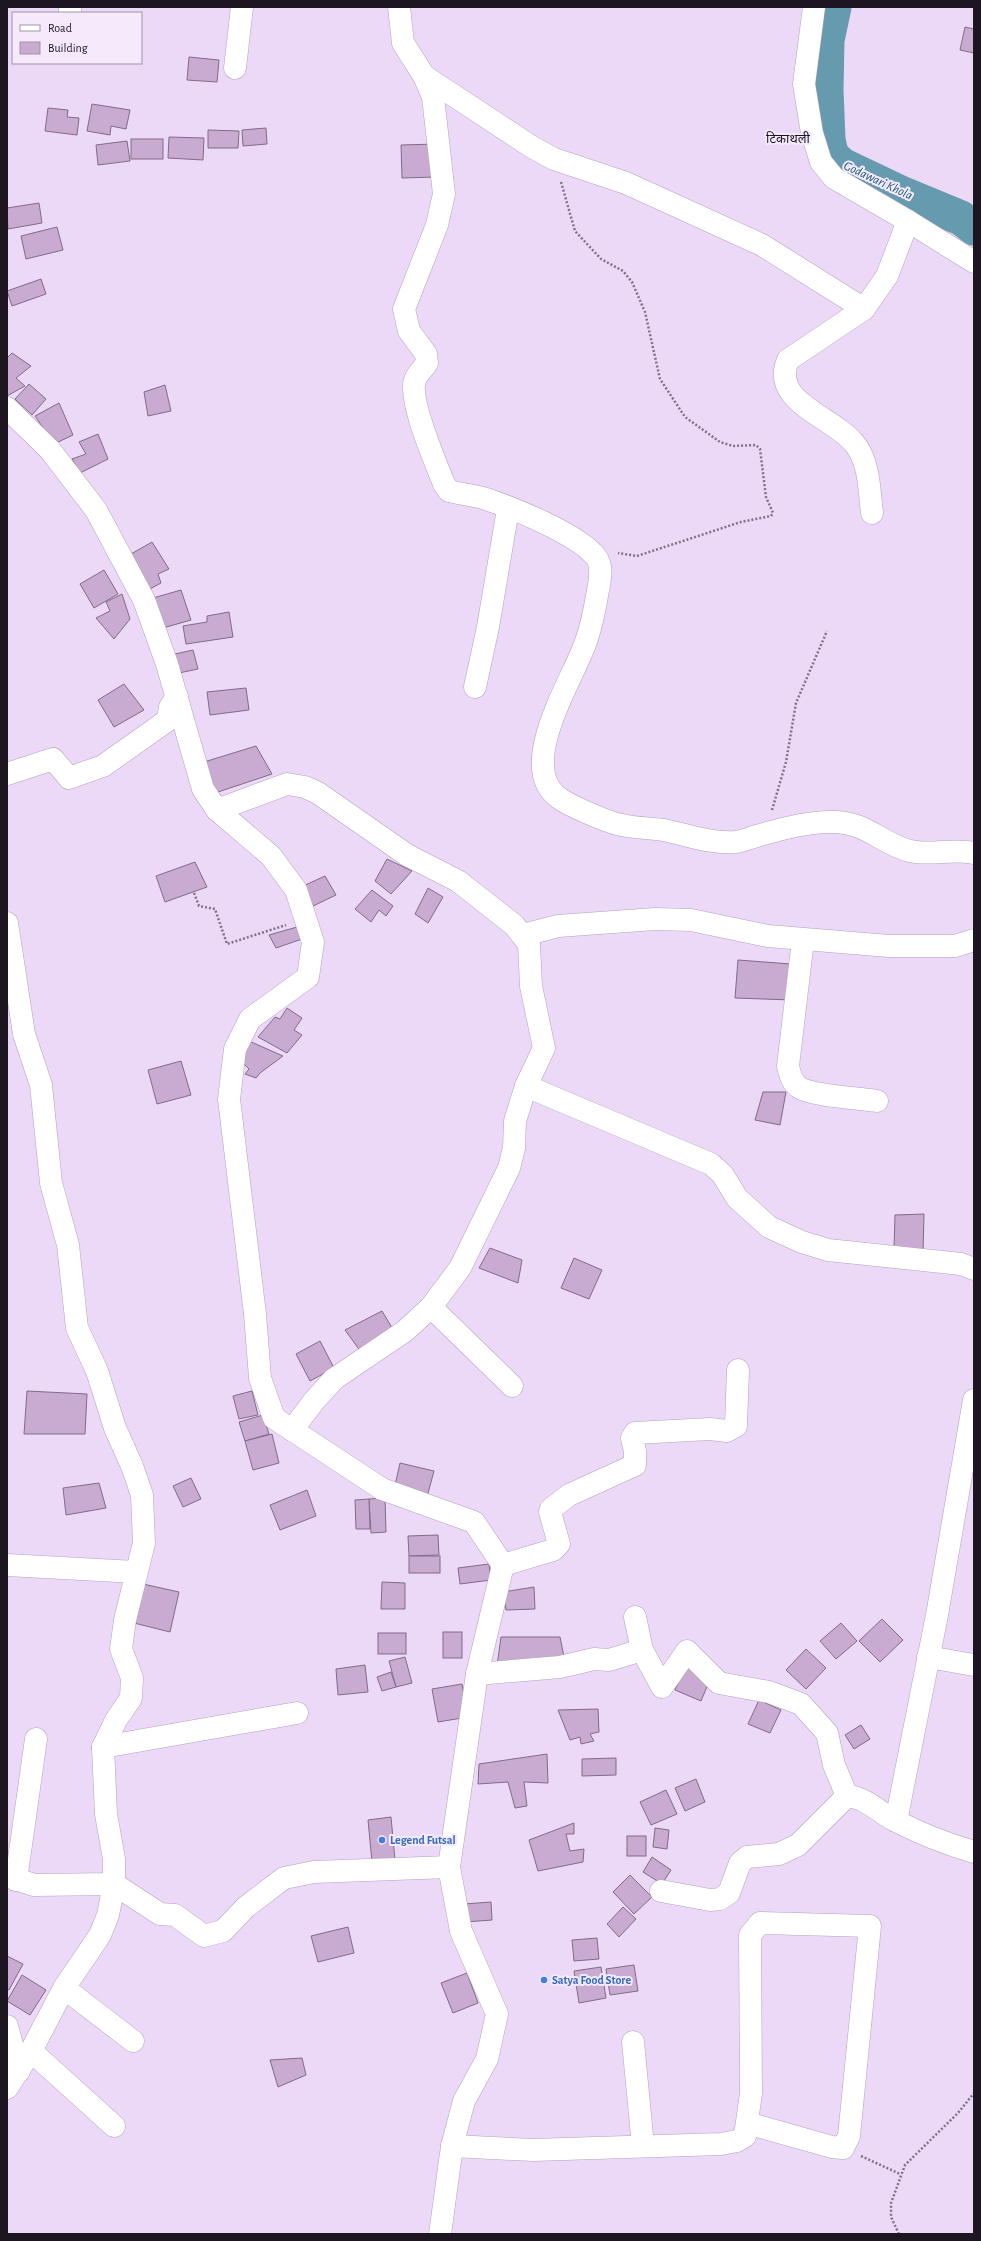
<svg xmlns="http://www.w3.org/2000/svg" width="981" height="2241" viewBox="0 0 981 2241" font-family="'Alegreya Sans','Noto Sans Devanagari',sans-serif">
<rect width="100%" height="100%" fill="#ecd9f8"/>
<g fill="none" stroke-linecap="round" stroke-linejoin="round">
<polyline stroke="#669baf" stroke-width="35" points="834,7 827,40 826,90 828,139 830,150 834,158 842,165 903,194 961,218 974,228"/>
</g>
<g fill="#c9aad0" stroke="#816c86">
<polygon points="965,27 974,29 974,53 960,50"/>
<polygon points="189,57 219,60 217,82 187,80"/>
<polygon points="92,104 130,110 126,129 111,126 110,135 87,131"/>
<polygon points="48,108 68,110 67,117 79,118 77,135 45,131"/>
<polygon points="266,128 267,144 243,146 242,130"/>
<polygon points="208,130 239,131 238,148 208,148"/>
<polygon points="169,137 204,138 203,160 168,158"/>
<rect x="131" y="139" width="32" height="20"/>
<polygon points="127,141 130,161 98,165 96,145"/>
<polygon points="436,144 437,177 402,178 401,145"/>
<polygon points="39,203 42,223 8,229 7,208"/>
<polygon points="57,227 63,250 26,259 21,236"/>
<polygon points="41,279 46,294 12,306 7,291"/>
<polygon points="12,353 31,366 16,378 25,386 7,396 7,358"/>
<polygon points="29,384 46,399 32,415 15,399"/>
<polygon points="165,385 171,411 148,416 144,392"/>
<polygon points="59,403 73,435 54,444 35,416"/>
<polygon points="98,434 108,459 80,473 72,459 86,454 79,442"/>
<polygon points="152,542 169,569 158,574 161,583 148,590 131,554"/>
<polygon points="104,570 118,594 94,608 80,584"/>
<polygon points="181,590 191,620 163,628 153,598"/>
<polygon points="122,594 130,619 114,639 96,618 110,611 106,602"/>
<polygon points="229,612 233,637 186,644 183,626 207,622 207,616"/>
<polygon points="193,650 198,669 179,673 175,654"/>
<polygon points="124,684 144,710 114,727 98,700"/>
<polygon points="246,688 249,710 210,715 207,692"/>
<polygon points="256,746 272,774 215,793 204,762"/>
<polygon points="387,859 412,871 391,894 375,881"/>
<polygon points="195,862 207,887 165,902 156,876"/>
<polygon points="325,876 336,895 311,907 301,887"/>
<polygon points="428,888 443,897 428,923 415,914"/>
<polygon points="372,890 393,906 386,916 379,910 371,922 355,909"/>
<polygon points="297,927 302,939 276,948 269,935"/>
<polygon points="738,960 791,964 791,1000 735,998"/>
<polygon points="287,1008 302,1018 294,1030 302,1035 287,1053 258,1037 275,1017 280,1019"/>
<polygon points="249,1041 283,1056 260,1073 256,1078 245,1074 249,1069 242,1062"/>
<polygon points="181,1061 191,1095 157,1104 148,1070"/>
<polygon points="763,1092 786,1092 780,1125 755,1120"/>
<polygon points="924,1214 923,1253 894,1249 895,1215"/>
<polygon points="490,1248 522,1260 518,1283 479,1268"/>
<polygon points="574,1258 602,1270 589,1299 561,1288"/>
<polygon points="382,1311 394,1331 364,1356 345,1330"/>
<polygon points="320,1341 334,1368 310,1381 296,1354"/>
<polygon points="27,1391 87,1394 85,1434 24,1434"/>
<polygon points="252,1391 258,1415 239,1419 233,1396"/>
<polygon points="263,1415 269,1434 245,1441 239,1422"/>
<polygon points="272,1434 279,1463 253,1470 245,1441"/>
<polygon points="400,1463 434,1471 427,1497 394,1490"/>
<polygon points="191,1478 201,1499 183,1507 173,1486"/>
<polygon points="99,1483 106,1508 66,1515 63,1488"/>
<polygon points="307,1490 316,1516 280,1530 270,1505"/>
<polygon points="385,1498 386,1532 371,1533 369,1499"/>
<polygon points="369,1499 370,1529 356,1529 355,1500"/>
<polygon points="438,1535 439,1555 409,1556 408,1536"/>
<rect x="409" y="1556" width="31" height="17"/>
<polygon points="489,1564 491,1580 460,1584 458,1568"/>
<polygon points="382,1582 405,1583 405,1609 381,1609"/>
<polygon points="143,1584 179,1592 170,1632 134,1623"/>
<polygon points="534,1587 535,1609 506,1610 503,1592"/>
<polygon points="882,1619 903,1640 880,1662 859,1641"/>
<polygon points="841,1623 857,1641 836,1659 820,1641"/>
<rect x="443" y="1632" width="19" height="26"/>
<rect x="378" y="1633" width="28" height="21"/>
<polygon points="501,1637 560,1637 565,1662 497,1666"/>
<polygon points="806,1649 826,1668 806,1689 786,1670"/>
<polygon points="405,1657 412,1683 396,1687 389,1661"/>
<polygon points="365,1665 368,1692 338,1695 336,1669"/>
<polygon points="685,1666 711,1677 701,1701 675,1690"/>
<polygon points="391,1672 396,1687 382,1691 377,1677"/>
<polygon points="462,1684 468,1717 438,1722 432,1689"/>
<polygon points="759,1700 781,1710 770,1733 748,1724"/>
<polygon points="598,1709 599,1732 590,1734 594,1741 581,1744 580,1737 570,1740 558,1710"/>
<polygon points="861,1725 870,1739 854,1749 845,1735"/>
<polygon points="547,1754 548,1783 524,1782 527,1806 515,1808 508,1782 478,1784 479,1764"/>
<polygon points="616,1758 616,1775 582,1776 582,1759"/>
<polygon points="696,1779 705,1802 685,1811 675,1788"/>
<polygon points="666,1790 677,1814 651,1825 640,1802"/>
<polygon points="391,1817 395,1860 372,1862 368,1820"/>
<polygon points="574,1823 574,1834 566,1834 570,1851 584,1849 583,1862 538,1871 529,1840"/>
<polygon points="655,1828 669,1830 667,1849 653,1847"/>
<rect x="627" y="1836" width="19" height="20"/>
<polygon points="652,1857 671,1870 662,1884 643,1872"/>
<polygon points="630,1875 652,1897 634,1914 613,1892"/>
<polygon points="491,1902 492,1920 465,1922 464,1904"/>
<polygon points="623,1907 636,1919 619,1937 607,1924"/>
<polygon points="348,1927 354,1953 318,1962 311,1936"/>
<polygon points="597,1938 599,1959 574,1961 572,1940"/>
<polygon points="7,1956 23,1964 9,1990 7,1989"/>
<polygon points="634,1965 638,1991 610,1995 606,1969"/>
<polygon points="601,1967 606,1998 579,2003 574,1971"/>
<polygon points="467,1973 478,2003 453,2013 441,1983"/>
<polygon points="22,1975 46,1990 30,2015 7,2001"/>
<polygon points="302,2058 306,2075 278,2087 270,2060"/>
</g>
<g fill="none" stroke-linecap="round" stroke-linejoin="round">
<g stroke="#b2a1be" stroke-width="23">
<g id="minor">
<polyline points="70,7 70,13"/>
<path d="M399 7 403 43 424 76 433 97 444 194 437 225 404 309 409 331 426 354 427 363C424 368 417 374 415 380 408 400 436 463 444 484L449 491C460 494 472 495 483 498 511 507 578 534 596 557 603 566 600 580 598 590 595 608 592 626 585 644 573 679 515 767 559 798 570 806 603 820 617 824 632 828 649 828 664 830 687 835 712 844 735 842 744 841 752 837 760 835 785 828 810 821 836 822 867 823 882 844 910 851 931 856 953 848 974 853"/>
<polyline points="814,7 804,84 812,133 821,162 834,178 908,221 974,262"/>
<polyline points="235,68 242,7"/>
<polyline points="424,76 532,147 554,159 626,183 762,245 864,309"/>
<polyline points="7,408 50,450 96,510 144,600 167,664 203,789 217,810 271,856 296,890 313,942 308,977 250,1019 235,1049 229,1099 255,1314 260,1378 274,1418 382,1489 474,1522 503,1565 477,1674 449,1867 461,1931 497,2014 487,2059 464,2101 452,2146 440,2234"/>
<path d="M872 513C869 490 870 462 854 443 832 416 770 402 788 360L864 309 887 276 908 221"/>
<polyline points="475,687 488,627 508,509"/>
<polyline points="7,774 53,759 69,778 103,766 168,720 170,707 177,697"/>
<polyline points="217,810 287,784 305,787 318,793 407,855 458,881 514,925 529,944 531,986 544,1048 526,1086 515,1121 514,1148 509,1168 460,1268 431,1307 405,1331 334,1379 314,1401 292,1430"/>
<polyline points="7,923 24,1034 41,1085 51,1183 68,1245 77,1328 97,1371 115,1428 132,1466 142,1495 144,1543 125,1620 121,1649 132,1678 131,1698 116,1720 103,1747 106,1814 114,1859 114,1884 108,1915 100,1935 64,1988 31,2051 7,2088"/>
<polyline points="523,935 558,926 655,919 691,920 768,936 889,946 955,946 974,940"/>
<path d="M803 940 788 1066C790 1075 792 1083 800 1088 814 1096 858 1098 877 1101"/>
<polyline points="526,1086 711,1164 723,1175 737,1198 769,1227 802,1242 828,1250 961,1264 974,1269"/>
<polyline points="431,1307 512,1386"/>
<polyline points="7,1565 136,1572"/>
<polyline points="503,1565 553,1550 559,1544 550,1512 551,1509 569,1495 635,1465 635,1451 632,1438 635,1433 710,1429 727,1431 736,1426 738,1370"/>
<polyline points="642,1650 662,1687 687,1651 719,1683 769,1692 801,1704 827,1733 834,1765 847,1796"/>
<polyline points="928,1657 974,1665"/>
<polyline points="477,1674 560,1667 594,1659 609,1660 642,1650 635,1617"/>
<polyline points="103,1747 297,1713"/>
<polyline points="896,1821 937,1615 974,1400"/>
<polyline points="7,1876 34,1885 114,1884 160,1914 175,1915 204,1936 223,1931 246,1907 284,1878 314,1872 449,1867"/>
<polyline points="16,1880 36,1739"/>
<path d="M661 1891 710 1900 720 1899 729 1893 740 1863 747 1857 779 1854 798 1845 847 1796C865 1797 880 1813 896 1821 921 1834 947 1844 974 1852"/>
<polyline points="64,1988 133,2041"/>
<polyline points="7,2026 19,2071"/>
<polyline points="633,2042 643,2146"/>
<polyline points="31,2051 114,2126"/>
<polyline points="452,2146 533,2150 721,2144 737,2141 745,2136 751,2093 750,1935 760,1923 870,1926 849,2136 843,2148 832,2147 747,2123"/>
</g>
</g>
<g stroke="#7f7286" stroke-width="2.5" stroke-dasharray="2 2" stroke-linecap="butt">
<polyline points="561,182 575,231 601,259 623,271 632,282 645,312 660,379 685,417 720,442 733,446 756,445 760,449 766,497 773,513 771,516 741,522 637,556 618,553"/>
<polyline points="772,810 786,762 796,703 827,631"/>
<polyline points="194,893 199,906 215,909 227,944 286,925"/>
<polyline points="861,2156 900,2174"/>
<polyline points="899,2234 891,2217 891,2203 905,2165 958,2113 974,2093"/>
</g>
<use href="#minor" stroke="#fff" stroke-width="22"/>
</g>
<g fill="#3f7fe0" stroke="#f5e9fc" stroke-width="1.5">
<circle cx="382" cy="1840" r="4"/>
<circle cx="544" cy="1980" r="4"/>
</g>
<g text-anchor="middle" dominant-baseline="central" stroke-width="4" stroke-linejoin="round" paint-order="stroke">
<g font-size="12" font-weight="bold" fill="#366cbe" stroke="#f5e9fc" text-anchor="start">
<text x="390" y="1840">Legend Futsal</text>
<text x="552" y="1980">Satya Food Store</text>
</g>
<g font-size="13" fill="#1d1621" stroke="#f5e9fc">
<text x="788" y="139">टिकाथली</text>
</g>
<g font-size="13" font-style="italic" fill="#13596f" stroke="#f5e9fc">
<text transform="translate(878 181) rotate(25)">Godawari Khola</text>
</g>
</g>
<rect width="981" height="2241" fill="none" stroke="#1d1621" stroke-width="16"/>
<rect x="12" y="12" width="130" height="52" fill="#f5e9fc" stroke="#9f95a4"/>
<rect x="20" y="25" width="20" height="6" fill="#ffffff" stroke="#9f95a4"/>
<text x="48" y="32" font-size="12" fill="#1d1621">Road</text>
<rect x="20" y="42" width="20" height="12" fill="#c9aad0" stroke="#9f95a4"/>
<text x="48" y="52" font-size="12" fill="#1d1621">Building</text>
</svg>
